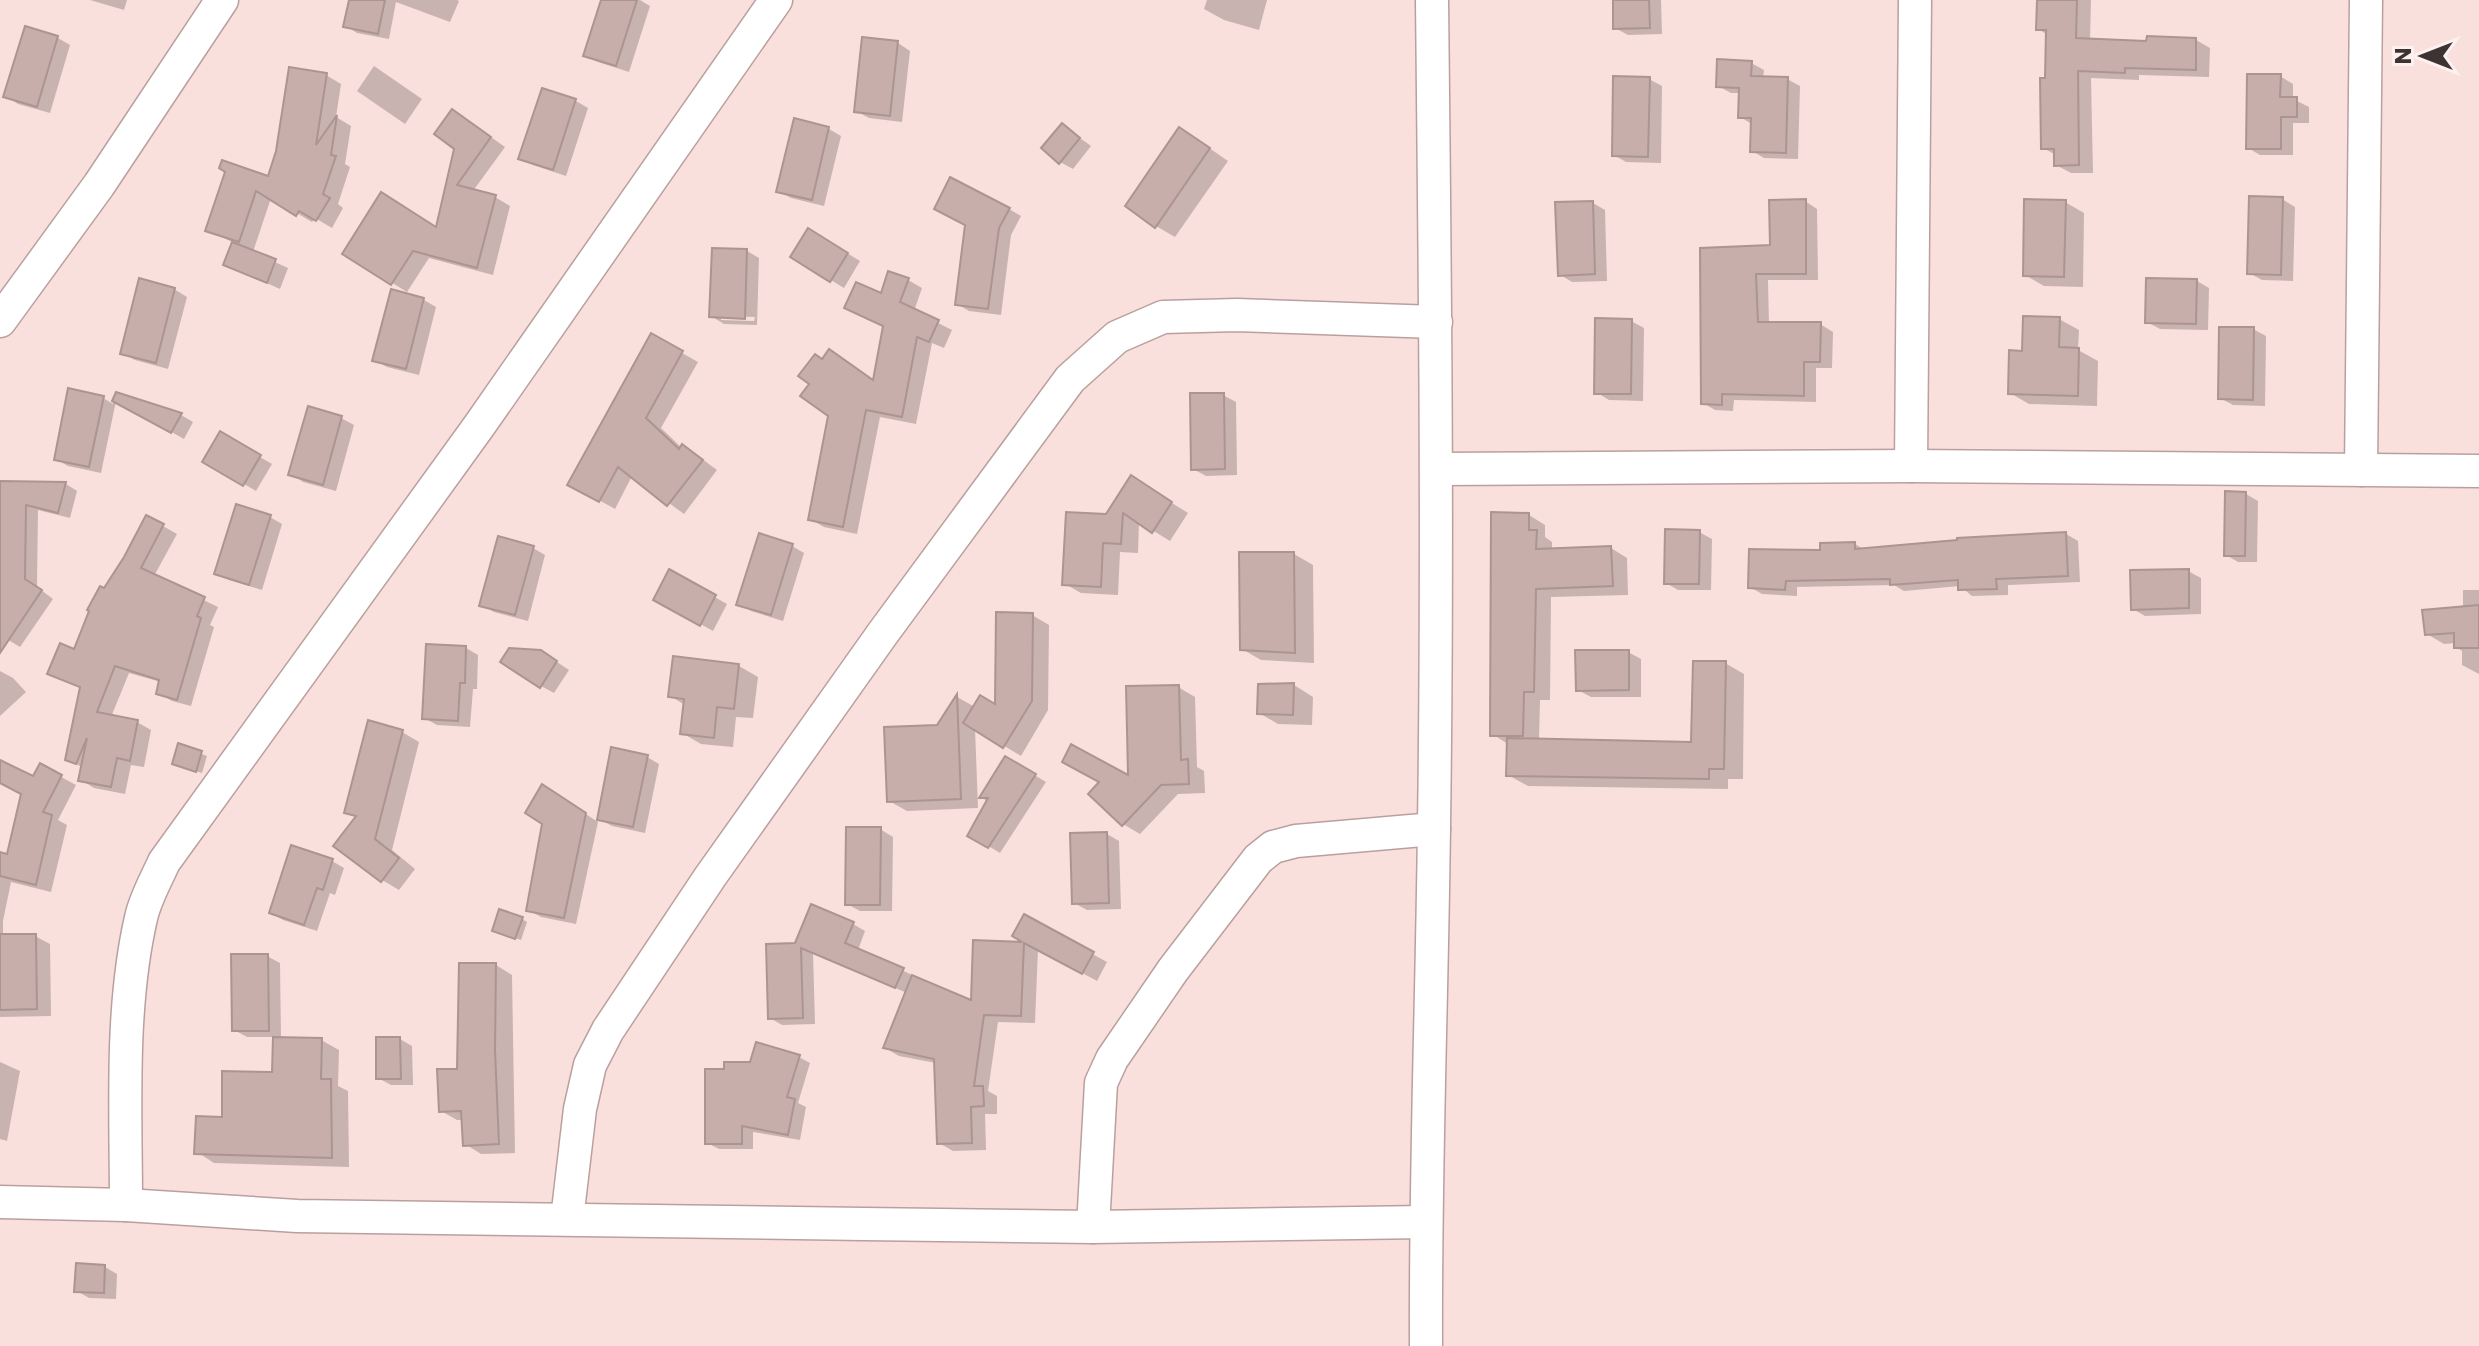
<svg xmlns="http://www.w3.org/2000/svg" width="2479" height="1346" viewBox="0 0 2479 1346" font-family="Poppins,sans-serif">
<rect width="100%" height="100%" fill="#fae0dd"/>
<g fill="#0003" fill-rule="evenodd">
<polygon points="90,0 127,0 124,10"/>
<polygon points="351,0 457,0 459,1 450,22 396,2 389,39 357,33 346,26"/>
<polygon points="603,0 640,0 650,6 629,72 598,62 586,55"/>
<polygon points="1207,0 1267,0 1259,30 1224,20 1204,9"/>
<polygon points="1615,0 1661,0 1662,34 1628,35 1615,28"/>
<polygon points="2039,0 2091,0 2090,40 2148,43 2196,40 2210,48 2209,77 2139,75 2139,80 2091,78 2093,173 2071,173 2056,165 2056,155 2043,148 2048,35 2038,29"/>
<polygon points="26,28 58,38 70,45 50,113 18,104 6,96"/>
<polygon points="898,43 910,51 902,122 869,118 856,111"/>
<polygon points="1751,63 1764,70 1763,79 1787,79 1800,86 1798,159 1764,158 1752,151 1752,124 1740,117 1741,93 1731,93 1718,86"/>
<polygon points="374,66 422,99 405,124 357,91"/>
<polygon points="326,75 341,84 336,117 351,126 345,164 350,167 338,204 343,208 332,228 315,218 312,222 271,198 253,252 288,268 280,289 226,265 234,243 208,230 269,178"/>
<polygon points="2280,76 2293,84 2293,99 2309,107 2309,123 2293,123 2293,155 2260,155 2248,148"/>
<polygon points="1649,79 1662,86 1661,163 1626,162 1614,155"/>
<polygon points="543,90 576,101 588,108 566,176 533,165 521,158"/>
<polygon points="467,120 505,147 473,191 495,197 510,206 493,275 429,258 407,292 344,253 437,229 456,149"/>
<polygon points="795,121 829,129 841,136 824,206 791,198 778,191"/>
<polygon points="1062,125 1091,146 1073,169 1060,162"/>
<polygon points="1199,141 1228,161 1175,237 1156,226"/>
<polygon points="2282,199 2295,207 2293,281 2262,280 2249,273"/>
<polygon points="1805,201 1817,209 1818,280 1768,280 1769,324 1820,324 1833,332 1832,368 1816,368 1816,402 1734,400 1733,411 1715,410 1703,403 1702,250 1772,247"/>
<polygon points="2065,202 2084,213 2083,287 2044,286 2025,275"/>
<polygon points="1593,203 1605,210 1607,281 1572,282 1559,274"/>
<polygon points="1009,209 1021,216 1011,235 1001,315 969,311 957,304 967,224"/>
<polygon points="809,230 860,261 844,288 793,257"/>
<path d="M747 251 759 258 757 325 724 324 711 316ZM721 316 755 317 754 321 721 320Z"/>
<polygon points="908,280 922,288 914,311 952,330 944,348 932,343 916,424 880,417 857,534 824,527 810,519 874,382 885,326 882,296"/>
<polygon points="2197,281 2209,288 2208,330 2160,329 2147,322"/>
<polygon points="174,289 187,297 168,369 135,360 122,353"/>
<polygon points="392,291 424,300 436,307 419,375 387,367 374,360"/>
<polygon points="2059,319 2079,330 2078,350 2098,361 2097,406 2029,404 2010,393 2024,353"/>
<polygon points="1631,321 1644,328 1643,401 1609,400 1596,392"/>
<polygon points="2253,329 2266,336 2265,406 2233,405 2220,398"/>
<polygon points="652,336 698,362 661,428 682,448 698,456 717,470 684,514 632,476 615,509 570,484"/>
<polygon points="117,394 181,415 193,422 184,439 116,401 101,473 68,466 56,459 103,398 113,404"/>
<polygon points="1223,395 1236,402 1237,475 1206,476 1193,469"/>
<polygon points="341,418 354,425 336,491 303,482 291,474"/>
<polygon points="221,434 272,464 256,491 205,461"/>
<polygon points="0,483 66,484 77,491 70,518 38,510 37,587 53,599 20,647 0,635"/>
<polygon points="1148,488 1188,513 1170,541 1139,522 1138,553 1120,552 1118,595 1081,593 1065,584 1108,516"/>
<polygon points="2246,494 2258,501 2257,562 2238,562 2226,555"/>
<polygon points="1529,515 1545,525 1545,537 1552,542 1552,550 1611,548 1627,558 1628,595 1551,597 1550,700 1540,700 1539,741 1693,744 1725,663 1744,674 1743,779 1728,779 1728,789 1528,786 1508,775 1508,744 1492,734"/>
<polygon points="147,517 177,534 154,576 218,607 210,625 214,627 191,706 172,701 158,693 161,682 129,673 111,717 137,722 151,730 144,767 131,765 125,794 94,788 81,780 83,768 68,759 82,688 50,673 75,652 105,591"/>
<polygon points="270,517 282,524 262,590 229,580 217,573"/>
<polygon points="1699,532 1712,539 1711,590 1678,590 1666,583"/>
<polygon points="2066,534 2078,541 2080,582 2008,585 2008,595 1972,596 1960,586 1904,591 1894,585 1797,587 1797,596 1762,594 1750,587 1822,552 1855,544 1865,550"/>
<polygon points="792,546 804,553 783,621 751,611 739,604"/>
<polygon points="533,548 545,555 528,621 494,612 481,605"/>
<polygon points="1294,554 1313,565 1314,663 1261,660 1242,649"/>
<polygon points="2188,571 2201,578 2201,614 2145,616 2133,609"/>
<polygon points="670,572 727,604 713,631 655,599"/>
<polygon points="2463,590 2479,590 2479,674 2462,665 2462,651 2456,647 2456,643 2444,644 2427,634 2463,608"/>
<polygon points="1032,615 1049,625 1048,710 1021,756 975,728 978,808 907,811 889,801 957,697 975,707 997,707"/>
<polygon points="466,648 478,655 477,689 473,689 470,727 437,725 424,718"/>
<polygon points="1628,652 1641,659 1641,697 1591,697 1578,690"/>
<polygon points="554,660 569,670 554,693 541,686"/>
<polygon points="739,666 758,677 753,718 736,717 733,747 701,744 682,733 685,705 670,696"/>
<polygon points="0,671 13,678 26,692 0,716"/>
<polygon points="1294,685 1313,697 1312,725 1278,724 1259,713"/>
<polygon points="1178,687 1195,697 1197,767 1204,771 1205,793 1178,794 1140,834 1123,824"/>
<polygon points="402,732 419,742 392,850 415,869 399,890 382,880 357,818 346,812"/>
<polygon points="179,746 207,756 202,773 179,766"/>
<polygon points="647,757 659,764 645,833 612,826 599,819"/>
<polygon points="1006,758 1046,782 1000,853 970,835 989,802 982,798"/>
<polygon points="0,763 34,779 41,766 76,785 58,820 67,825 51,892 11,882 3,921 3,936 35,936 50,944 51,1016 0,1017 0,854 8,856 23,794 0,782"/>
<polygon points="555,794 598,822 576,924 541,917 528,910"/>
<polygon points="880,829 893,837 892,911 860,911 847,904"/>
<polygon points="1107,834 1119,841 1121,909 1087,910 1074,903"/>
<polygon points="332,861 344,868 335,895 330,893 317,931 283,920 271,913"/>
<polygon points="1025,917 1107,962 1097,981 1038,949 1035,1023 998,1022 988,1091 997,1096 997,1114 985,1114 986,1150 953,1151 939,1143 936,1063 899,1056 885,1048 907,993 813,953 815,1024 782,1025 770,1018 797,945 853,924 865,931 858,950 973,1003 975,942 1029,944"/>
<polygon points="522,919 527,922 521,940 500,933"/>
<polygon points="267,956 280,963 281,1039 321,1040 339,1050 338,1086 348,1091 349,1167 214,1163 197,1152 224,1119 274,1074 275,1037 247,1037 234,1030"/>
<polygon points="496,965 512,975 515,1153 481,1154 465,1144 464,1120 457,1120 441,1111 459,1070"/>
<polygon points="400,1039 412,1046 413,1085 391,1085 378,1078"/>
<polygon points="799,1057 810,1063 798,1103 806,1107 800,1140 753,1132 753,1149 719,1149 707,1143 726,1071 751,1064"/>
<polygon points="0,1062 20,1071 7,1141 0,1139"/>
<polygon points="105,1267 117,1274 116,1299 89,1298 77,1291"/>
</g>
<g fill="#c7aeab" stroke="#ac9491" stroke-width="2">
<polygon points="349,0 385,0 378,34 343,27"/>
<polygon points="601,0 637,0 616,66 583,56"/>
<polygon points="1613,0 1649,0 1650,28 1613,29"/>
<polygon points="2037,0 2077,0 2076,38 2146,41 2147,36 2196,38 2196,70 2125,68 2125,73 2078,71 2079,165 2054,166 2054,149 2041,149 2040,78 2045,78 2046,30 2036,30"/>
<polygon points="25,26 58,36 37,107 3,97"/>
<polygon points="862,37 898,41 890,116 854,112"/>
<polygon points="1717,59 1752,61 1751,76 1788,77 1786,153 1750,152 1751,118 1738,118 1739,88 1716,87"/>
<polygon points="289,67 327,73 316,145 337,115 331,155 336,156 323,194 330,198 316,221 299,211 296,216 256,191 239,242 205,231 225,172 219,168 222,160 268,176 276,151"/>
<polygon points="2247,74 2281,74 2280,97 2297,97 2297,117 2281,117 2281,149 2246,149"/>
<polygon points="1613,76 1650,77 1648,157 1612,156"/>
<polygon points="542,88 576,99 553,170 518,159"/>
<polygon points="452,109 491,137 457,185 496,195 477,268 413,251 391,285 342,254 381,192 436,227 454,149 434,134"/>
<polygon points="794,118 829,127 812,200 776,192"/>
<polygon points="1062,123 1080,138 1059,164 1041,148"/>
<polygon points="1179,127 1210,148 1155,228 1125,206"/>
<polygon points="950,177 1010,208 999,228 988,309 955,305 965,225 934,209"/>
<polygon points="2249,196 2283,197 2281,275 2247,274"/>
<polygon points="1806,199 1806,274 1756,274 1758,322 1821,322 1820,362 1804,362 1804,396 1722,394 1722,405 1701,404 1700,248 1770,245 1769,200"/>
<polygon points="2024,199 2066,200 2064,277 2023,276"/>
<polygon points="1593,201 1595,274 1558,276 1555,202"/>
<polygon points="808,228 848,253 830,282 790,257"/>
<polygon points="232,242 276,259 267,283 223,265"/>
<polygon points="712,248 747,249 745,319 709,317"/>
<polygon points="888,271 909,278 900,302 939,320 929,342 917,337 902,417 866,410 843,527 808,520 828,416 800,396 809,384 798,376 815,354 822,359 829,349 873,380 883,326 844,308 856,282 881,293"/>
<polygon points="139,278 175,288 156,363 120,354"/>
<polygon points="2146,278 2197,279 2196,324 2145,323"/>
<polygon points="391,289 424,298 406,369 372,361"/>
<polygon points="2023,316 2060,317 2059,347 2079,348 2078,396 2008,394 2009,350 2022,351"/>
<polygon points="1595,318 1632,319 1631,394 1594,394"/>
<polygon points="2219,327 2254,327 2253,400 2218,399"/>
<polygon points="651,333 683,351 646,418 679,449 682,444 703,460 667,506 618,467 599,502 567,485"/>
<polygon points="68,388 104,396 89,467 54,460"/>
<polygon points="116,392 182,413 171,433 112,401"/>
<polygon points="1190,393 1224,393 1225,469 1191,470"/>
<polygon points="308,406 342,416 323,485 288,475"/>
<polygon points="220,431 261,455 243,486 202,462"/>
<polygon points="1131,475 1172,502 1152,533 1123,513 1121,544 1103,543 1101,587 1062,585 1066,512 1106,514"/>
<polygon points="0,481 66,482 58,513 26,505 25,579 42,590 0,653"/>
<polygon points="2225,491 2246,492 2245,556 2224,556"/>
<polygon points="236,504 271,515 249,585 214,574"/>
<polygon points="1491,512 1529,513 1529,530 1537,530 1536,549 1611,546 1613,586 1536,589 1534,692 1524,692 1523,736 1490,736"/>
<polygon points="146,515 164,524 141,568 205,597 197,616 201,618 177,700 156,694 159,680 115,666 97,712 138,720 130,761 117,758 111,787 78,781 87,738 76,764 65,760 80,687 47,674 60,643 74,649 89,611 87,610 100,586 104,588 124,557"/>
<polygon points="1665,529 1700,530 1699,584 1664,584"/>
<polygon points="2066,532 2068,576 1996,579 1997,589 1958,590 1958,580 1890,585 1890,579 1786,581 1785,590 1748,588 1749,549 1820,550 1820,543 1855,542 1855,549 1957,540 1957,538"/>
<polygon points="759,533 793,544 771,615 736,605"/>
<polygon points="498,536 534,546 515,615 479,606"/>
<polygon points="1239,552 1294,552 1295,653 1240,650"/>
<polygon points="669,569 716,595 700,626 653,600"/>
<polygon points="2189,569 2189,608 2131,610 2130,570"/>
<polygon points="2479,605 2479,648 2454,648 2454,633 2425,635 2422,610"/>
<polygon points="996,612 1033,613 1032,701 1003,748 963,723 980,695 995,704"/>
<polygon points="426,644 466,646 465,683 460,683 458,721 422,719"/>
<polygon points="509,648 541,650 557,661 540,688 500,662"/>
<polygon points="1575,650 1629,650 1629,690 1576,691"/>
<polygon points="673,656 739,664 734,709 717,707 714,738 680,734 684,699 668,697"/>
<polygon points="1693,661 1726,661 1724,769 1709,769 1709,779 1506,776 1507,738 1691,742"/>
<polygon points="1294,683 1293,715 1257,714 1258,684"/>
<polygon points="1179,685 1181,760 1188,759 1189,784 1161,785 1122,826 1088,794 1099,782 1062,762 1071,744 1128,775 1126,686"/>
<polygon points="957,694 961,799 887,802 884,727 937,725"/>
<polygon points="368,720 403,730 375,839 399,858 381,882 333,846 356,816 344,813"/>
<polygon points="178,743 202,751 196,772 172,764"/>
<polygon points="611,747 648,755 633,827 597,820"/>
<polygon points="1005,756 1036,774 988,848 967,836 988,798 979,798"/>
<polygon points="0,760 33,776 40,763 62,775 43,812 52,815 36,885 0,876 0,852 7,854 21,794 0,783"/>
<polygon points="542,784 586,813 564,918 526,911 542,824 525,813"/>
<polygon points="846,827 881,827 880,905 845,905"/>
<polygon points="1107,832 1109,903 1072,904 1070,833"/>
<polygon points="291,845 333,859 323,890 317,888 304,925 269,913"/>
<polygon points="811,904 854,922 845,943 904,968 895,988 801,948 803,1018 768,1019 766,944 795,943"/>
<polygon points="499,909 523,917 515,939 492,931"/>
<polygon points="1024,914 1094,952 1082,974 1024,943 1021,1016 984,1015 974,1086 983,1086 984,1106 971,1107 972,1143 937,1144 934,1059 883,1048 912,975 971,1000 973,940 1022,942 1012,936"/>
<polygon points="0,934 36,934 37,1009 0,1010"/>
<polygon points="231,954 268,954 269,1031 232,1031"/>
<polygon points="459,963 496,963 495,1050 499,1144 463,1146 461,1111 439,1112 437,1069 457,1069"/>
<polygon points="273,1037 322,1038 321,1079 331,1079 332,1158 194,1154 196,1116 222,1117 222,1071 272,1072"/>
<polygon points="376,1037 400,1037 401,1079 376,1079"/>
<polygon points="756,1042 800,1055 787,1097 795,1099 788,1135 742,1126 742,1144 705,1144 705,1069 724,1069 724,1062 750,1062"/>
<polygon points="76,1263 105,1265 104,1293 74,1292"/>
</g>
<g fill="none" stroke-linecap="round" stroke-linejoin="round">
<g stroke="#b9a09e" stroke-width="35">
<g id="minor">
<polyline points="0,321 99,185 222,0"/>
<polyline points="1911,466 1915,0"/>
<polyline points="1438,469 1911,466 2479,471"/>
<polyline points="2361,470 2366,0"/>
<polyline points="0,1202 126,1205 297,1216 864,1224 1093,1227 1425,1222"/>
<path d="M126 1205C126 1112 120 1009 141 918 145 899 156 880 164 862L479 426 776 0"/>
<polyline points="567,1219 580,1109 590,1065 608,1030 710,877 883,633 1070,379 1117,337 1163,317 1237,315 1436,322"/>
<polyline points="1093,1227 1101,1083 1112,1059 1173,970 1258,859 1273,847 1296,841 1434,829"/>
<path d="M1426 1346C1425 1172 1432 999 1434 825 1438 550 1435 275 1432 0"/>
</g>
</g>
<use href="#minor" stroke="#fff" stroke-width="32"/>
</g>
<g transform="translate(2423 56) rotate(270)" stroke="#fcf1f0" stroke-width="6" paint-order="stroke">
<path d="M0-6L14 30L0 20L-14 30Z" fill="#3d3332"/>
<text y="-12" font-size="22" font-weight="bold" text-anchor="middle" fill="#3d3332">N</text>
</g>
</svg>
